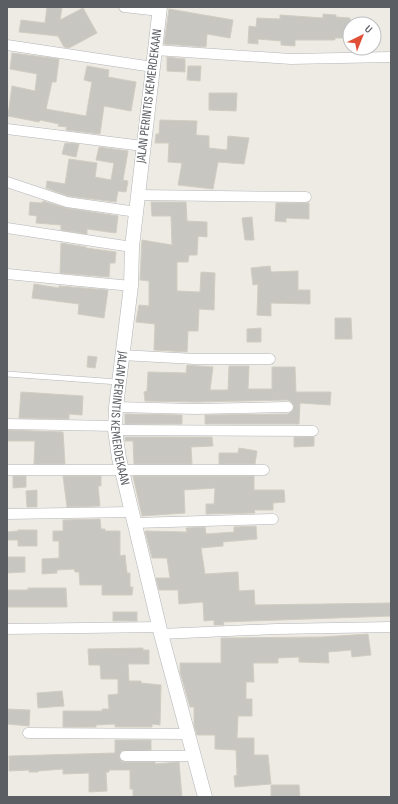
<svg xmlns="http://www.w3.org/2000/svg" width="398" height="804" viewBox="0 0 398 804" font-family="'Sofia Sans Condensed',sans-serif">
<rect width="100%" height="100%" fill="#edebe3"/>
<g fill="#c8c6c0" stroke="#d1cdc2">
<polygon points="47,7 62,8 60,20 83,8 97,33 69,48 64,47 58,36 19,32 21,20 45,23"/>
<polygon points="169,9 233,20 230,38 207,34 206,47 164,44"/>
<polygon points="323,14 336,15 336,17 350,18 350,38 335,38 335,40 295,40 295,46 281,45 281,41 258,39 258,44 248,43 249,26 256,27 257,18 280,19 280,15 323,18"/>
<polygon points="12,53 59,59 56,82 52,82 46,109 86,116 92,82 84,80 87,66 109,70 108,77 136,82 131,111 104,106 100,134 66,130 67,127 58,126 59,124 40,120 39,122 8,116 12,86 35,91 37,74 10,69"/>
<polygon points="167,57 185,59 185,72 167,71"/>
<polygon points="188,66 201,66 200,81 187,80"/>
<polygon points="209,93 237,93 236,111 209,110"/>
<polygon points="160,120 197,121 196,135 209,136 209,148 227,150 228,136 249,138 244,164 218,162 213,189 178,185 182,163 168,162 169,143 155,143 156,134 159,134"/>
<polygon points="65,143 79,144 76,157 62,154"/>
<polygon points="99,147 128,151 123,180 128,181 126,192 118,191 116,202 68,196 46,188 47,181 65,184 69,159 97,163 95,177 111,180 114,163 96,160"/>
<polygon points="43,201 66,208 118,216 116,233 87,229 87,234 61,230 61,225 36,223 37,216 29,215 30,202 42,203"/>
<polygon points="151,202 186,202 187,221 207,222 207,237 198,236 197,255 189,255 188,262 177,262 177,291 200,292 201,272 215,273 214,310 199,309 198,331 188,331 187,352 154,350 155,324 136,322 139,305 149,306 149,281 140,280 142,240 172,245 171,216 152,216"/>
<polygon points="276,203 309,203 309,219 286,218 286,222 275,221"/>
<polygon points="252,217 254,240 245,240 242,218"/>
<polygon points="61,243 86,247 86,248 116,252 115,263 110,263 109,277 60,273"/>
<polygon points="270,266 271,272 298,271 298,290 310,290 310,304 271,303 271,316 257,315 258,284 253,285 251,268"/>
<polygon points="34,284 59,288 59,286 108,290 104,318 78,314 79,304 32,298"/>
<polygon points="335,318 351,318 352,339 335,339"/>
<polygon points="261,328 261,342 247,342 247,329"/>
<polygon points="88,356 97,357 95,368 87,367"/>
<polygon points="187,365 213,367 210,390 228,390 229,366 249,366 248,389 272,389 272,367 295,367 296,392 331,392 330,405 300,403 299,424 205,424 205,415 288,414 293,410 294,406 291,402 288,400 195,402 145,401 144,392 147,391 148,372 186,373"/>
<polygon points="21,392 83,396 82,415 69,414 69,419 19,418"/>
<polygon points="125,414 182,415 182,424 125,424"/>
<polygon points="7,430 63,432 65,464 34,464 35,441 7,441"/>
<polygon points="125,437 212,437 213,446 191,447 192,464 134,464 133,441 125,441"/>
<polygon points="294,437 314,437 314,446 294,447"/>
<polygon points="239,448 257,451 255,464 219,464 219,453 238,453"/>
<polygon points="13,476 26,476 26,487 13,488"/>
<polygon points="63,476 101,476 101,486 98,486 100,506 67,507"/>
<polygon points="133,476 254,476 254,490 284,490 285,502 273,503 273,510 254,510 255,513 206,514 206,504 214,504 215,488 184,490 185,513 142,516"/>
<polygon points="37,490 37,507 27,507 26,491"/>
<polygon points="100,519 101,529 105,529 105,531 120,531 120,556 125,555 127,573 130,573 130,587 133,587 132,595 102,595 102,585 80,585 79,572 75,572 74,569 57,570 57,573 42,574 42,559 59,558 59,541 53,541 53,531 63,531 63,520"/>
<polygon points="256,526 257,539 223,542 223,546 201,548 205,574 238,572 239,591 254,590 255,605 391,603 391,616 223,622 224,625 214,625 214,620 204,621 203,602 179,604 178,590 159,590 156,578 170,578 167,558 152,558 145,531 187,532 186,528 205,527 206,534 234,532 234,527"/>
<polygon points="18,530 37,530 37,546 18,546 18,540 7,540 7,532 18,531"/>
<polygon points="7,557 25,557 25,572 7,573"/>
<polygon points="28,588 66,588 67,607 7,607 7,590 28,590"/>
<rect x="113" y="612" width="24" height="9"/>
<polygon points="368,634 371,655 352,657 351,650 328,652 329,663 299,662 299,657 278,658 278,663 253,663 254,682 246,682 246,699 252,699 252,716 238,716 237,738 254,738 254,755 268,755 271,784 235,787 234,776 237,775 236,750 215,749 215,735 197,735 194,725 194,707 190,707 180,672 180,663 221,663 221,638 322,637"/>
<polygon points="143,648 143,650 149,650 149,664 128,664 129,681 141,681 141,683 161,685 160,725 152,724 152,727 115,727 115,724 96,725 96,727 63,727 63,711 102,711 102,709 109,709 108,695 118,694 118,679 101,679 100,665 89,665 88,649"/>
<polygon points="62,691 64,706 38,708 37,693"/>
<polygon points="7,709 30,710 29,726 7,724"/>
<polygon points="115,740 151,740 151,750 121,751 119,756 122,762 155,762 155,764 179,762 182,797 133,797 133,789 130,789 130,770 109,770 109,772 106,772 107,791 89,792 89,773 63,774 63,769 38,771 38,772 29,772 29,770 9,771 9,756 115,753"/>
<polygon points="271,785 299,785 300,797 271,797"/>
</g>
<g fill="none" stroke-linecap="round" stroke-linejoin="round">
<g stroke="#b4b5ba" stroke-width="6">
<polyline id="lane" points="7,374 118,382"/>
</g>
<g stroke="#b4b5ba" stroke-width="11">
<g id="street">
<polyline points="124,7 160,11"/>
<polyline points="7,45 153,67"/>
<polyline points="155,50 291,59 391,57"/>
<polyline points="7,129 143,146"/>
<polyline points="7,182 67,202 137,212"/>
<polyline points="138,195 306,197"/>
<polyline points="7,228 132,247"/>
<polyline points="7,274 131,286"/>
<polyline points="121,355 195,359 270,359"/>
<polyline points="116,407 195,409 288,407"/>
<polyline points="7,424 115,426"/>
<polyline points="115,430 313,431"/>
<polyline points="7,470 264,470"/>
<polyline points="7,514 132,512"/>
<polyline points="134,523 273,519"/>
<polyline points="7,629 160,627"/>
<polyline points="161,634 276,629 391,627"/>
<polyline points="28,733 188,734"/>
<polyline points="125,756 193,756"/>
</g>
</g>
<g stroke="#b2b5ba" stroke-width="15">
<g id="secondary">
<path id="s1" d="M160 7 132 247 131 286 116 407 115 430 119 458 161 634 205 797"/>
</g>
</g>
<use href="#lane" stroke="#fff" stroke-width="5"/>
<use href="#street" stroke="#fff" stroke-width="10"/>
<use href="#secondary" stroke="#fff" stroke-width="14"/>
</g>
<g text-anchor="middle" dominant-baseline="central" stroke-width="3" stroke-linejoin="round" paint-order="stroke">
<g font-size="13" fill="#5b5e63" stroke="#fff">
<text transform="translate(149 96) rotate(-83)">JALAN PERINTIS KEMERDEKAAN</text>
<text stroke="none"><textPath href="#s1" startOffset="414">JALAN PERINTIS KEMERDEKAAN</textPath></text>
</g>
</g>
<rect width="398" height="804" fill="none" stroke="#5b5e63" stroke-width="16"/>
<g transform="translate(362 36) rotate(43)"><circle r="19" fill="#ffffff" stroke="#bdbfc1"/>
<path d="M0-3L7 15L0 10L-7 15Z" fill="#df5037"/>
<text y="-6" font-size="11" font-weight="bold" text-anchor="middle" fill="#5b5e63">U</text>
</g>
</svg>
